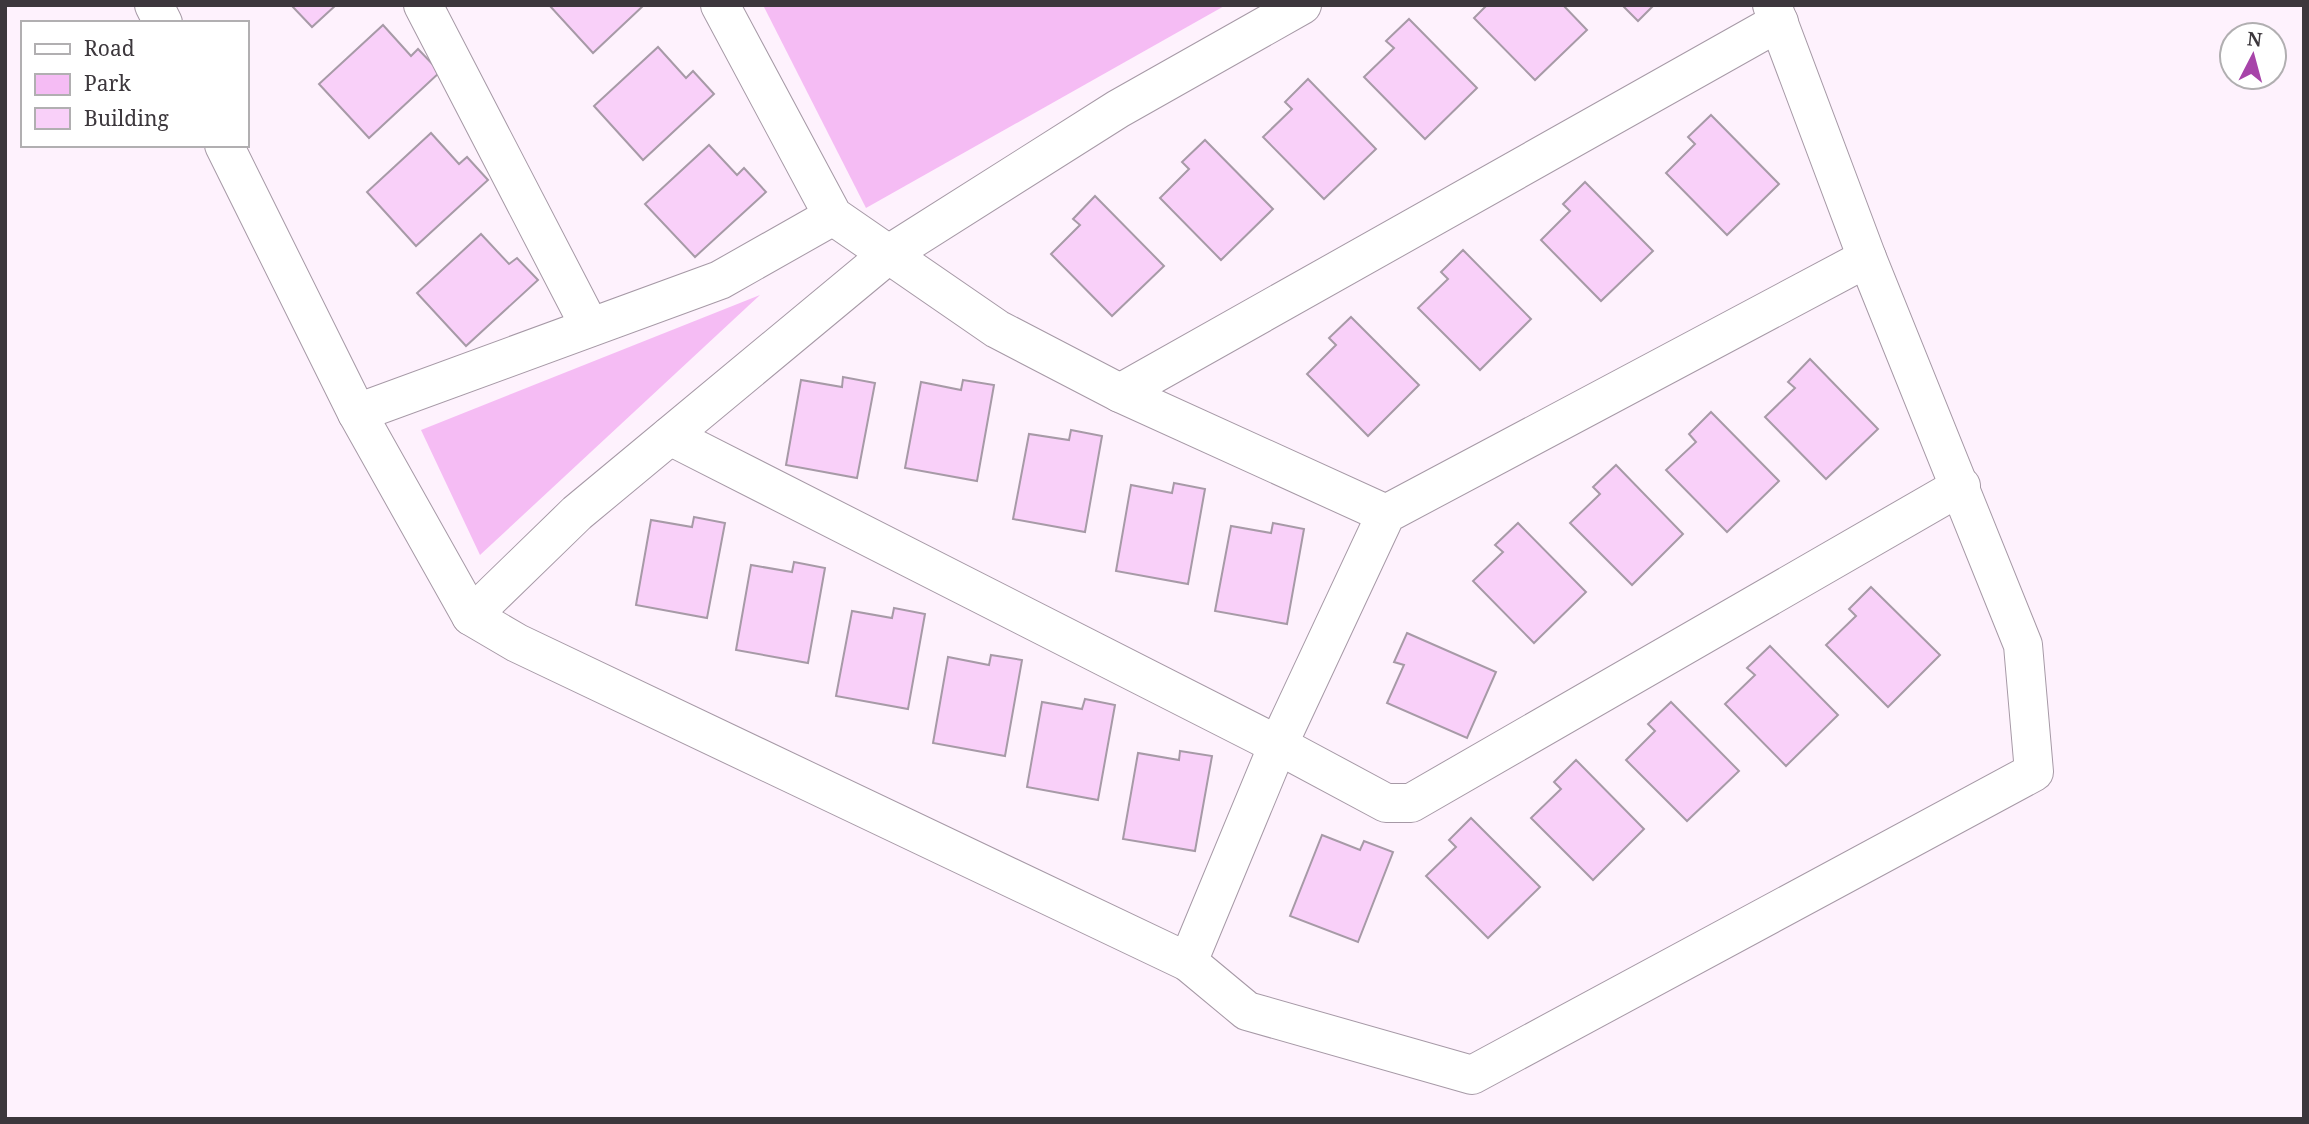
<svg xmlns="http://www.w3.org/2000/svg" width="2309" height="1124" viewBox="0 0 2309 1124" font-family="'Noto Serif',serif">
<rect width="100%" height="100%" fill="#fef2fd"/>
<g fill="#f5bcf4">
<polygon points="763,5 1226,5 866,208"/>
<polygon points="760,295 480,555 421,430"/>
</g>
<g fill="#f9d0f9" stroke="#a79aa7" stroke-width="2">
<polygon points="291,5 336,5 312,27"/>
<polygon points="549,5 644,5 593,53"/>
<polygon points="1487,5 1563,5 1587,30 1535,80 1474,18"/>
<polygon points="1622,5 1654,5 1638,21"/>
<polygon points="1409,19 1477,88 1425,139 1364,77 1394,48 1386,41"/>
<polygon points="383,25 411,56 418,49 440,72 369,138 319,84"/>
<polygon points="658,47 686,78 693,71 714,94 643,160 594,106"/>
<polygon points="1308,79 1376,149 1324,199 1263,137 1292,109 1285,102"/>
<polygon points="1711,115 1779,184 1727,235 1666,173 1695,144 1688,137"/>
<polygon points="431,133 459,164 467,157 488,180 416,246 367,192"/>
<polygon points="1205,140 1273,209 1221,260 1160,198 1189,169 1182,162"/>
<polygon points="709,145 737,175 744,168 766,192 695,257 645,204"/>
<polygon points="1585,182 1653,251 1601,301 1541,240 1570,211 1563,204"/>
<polygon points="1095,196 1164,266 1112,316 1051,254 1080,225 1073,219"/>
<polygon points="481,234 509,264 517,258 538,280 466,346 417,293"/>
<polygon points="1463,250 1531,319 1480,370 1418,308 1448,279 1441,272"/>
<polygon points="1351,317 1419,385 1368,436 1307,374 1336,345 1329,338"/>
<polygon points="1810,359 1878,429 1826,479 1765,417 1795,388 1788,382"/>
<polygon points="843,377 875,383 857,478 786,465 801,380 842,387"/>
<polygon points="963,380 994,385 977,481 905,468 921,382 961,390"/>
<polygon points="1711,412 1779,481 1727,532 1666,470 1696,442 1689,434"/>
<polygon points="1071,430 1102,436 1085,532 1013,519 1029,434 1069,440"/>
<polygon points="1616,465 1683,534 1632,585 1570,523 1600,494 1593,487"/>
<polygon points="1174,483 1205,489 1188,584 1116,571 1131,485 1172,493"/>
<polygon points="694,517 725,523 707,618 636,605 651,520 692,527"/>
<polygon points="1273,523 1304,529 1287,624 1215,611 1231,526 1271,533"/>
<polygon points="1518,523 1586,592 1534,643 1473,581 1503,552 1495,545"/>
<polygon points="794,562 825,568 808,663 736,650 751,565 792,572"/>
<polygon points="1871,587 1940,655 1888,707 1826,645 1856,616 1849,609"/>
<polygon points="894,608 925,614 908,709 836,696 852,611 892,618"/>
<polygon points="1407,633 1496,672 1467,738 1387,703 1404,665 1394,662"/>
<polygon points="1770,646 1838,715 1786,766 1725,704 1755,675 1747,668"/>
<polygon points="991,655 1022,660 1005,756 933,743 948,657 989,665"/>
<polygon points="1085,699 1115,705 1098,800 1027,787 1042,702 1082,709"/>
<polygon points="1671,702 1739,771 1687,821 1626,760 1655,731 1648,724"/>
<polygon points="1180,751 1212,756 1195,851 1123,839 1138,753 1179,760"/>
<polygon points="1576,760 1644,829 1593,880 1531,818 1561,789 1554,782"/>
<polygon points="1471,818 1540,887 1488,938 1426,876 1456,847 1449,840"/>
<polygon points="1322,835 1360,850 1364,841 1393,852 1358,942 1290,916"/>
</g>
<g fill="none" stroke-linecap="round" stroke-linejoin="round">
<g stroke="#a699a6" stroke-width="40">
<g id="minor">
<polyline points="154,5 163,23"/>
<polyline points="423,5 590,327"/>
<polyline points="720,5 833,216 997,329 1120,393 1386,514"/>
<polyline points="224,145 357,413 471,616 517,643 1188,962 1247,1011 1472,1075 2034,772 2023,645 1867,258 1772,5"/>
<polyline points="1120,393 1779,22"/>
<polyline points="357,413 720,280 833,216"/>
<polyline points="670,436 1278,745 1386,803 1411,803 1961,486"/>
<polyline points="471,616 577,513 889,254 1118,109 1302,5"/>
<polyline points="1188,962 1278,745 1386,514 1867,258"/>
</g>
</g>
<use href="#minor" stroke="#fff" stroke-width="38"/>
</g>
<rect width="2309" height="1124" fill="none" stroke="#3c373c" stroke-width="14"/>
<rect x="21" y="21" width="228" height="126" fill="#ffffff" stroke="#b1afb1" stroke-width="2"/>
<rect x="35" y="44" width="35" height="10" fill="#ffffff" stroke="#b1afb1" stroke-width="2"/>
<text x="84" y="56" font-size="21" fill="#3c373c">Road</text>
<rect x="35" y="74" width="35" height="21" fill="#f5bcf4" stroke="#b1afb1" stroke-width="2"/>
<text x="84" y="91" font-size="21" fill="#3c373c">Park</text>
<rect x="35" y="108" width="35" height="21" fill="#f9d0f9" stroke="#b1afb1" stroke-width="2"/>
<text x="84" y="126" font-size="21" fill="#3c373c">Building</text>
<g transform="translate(2253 56) rotate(6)"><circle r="33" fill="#ffffff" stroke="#b1afb1" stroke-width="2"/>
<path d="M0-5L12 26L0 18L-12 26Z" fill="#a744a9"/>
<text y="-10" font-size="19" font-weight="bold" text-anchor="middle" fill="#3c373c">N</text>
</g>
</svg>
